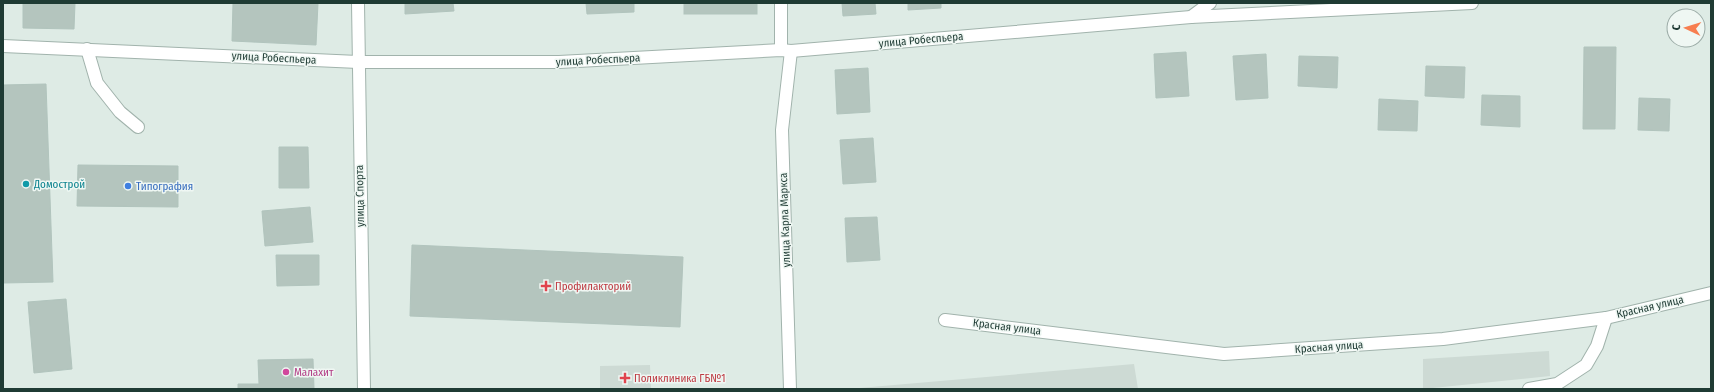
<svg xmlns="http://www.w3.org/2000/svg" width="1714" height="392" viewBox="0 0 1714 392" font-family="'Fira Sans Condensed',sans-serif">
<rect width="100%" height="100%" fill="#deebe5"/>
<g fill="#cddad4">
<polygon points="1549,351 1550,376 1423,389 1423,359"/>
<polygon points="1134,364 1138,389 848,389"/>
<polygon points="650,365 651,389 600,389 600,366"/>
</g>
<g fill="#b4c5be" stroke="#b1c4bd">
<polygon points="23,3 75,3 74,29 23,28"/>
<polygon points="233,3 318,3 316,45 232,41"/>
<polygon points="405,3 453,3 454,11 405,14"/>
<polygon points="586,3 634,3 634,12 587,14"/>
<rect x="684" y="3" width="73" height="11"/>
<polygon points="842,3 875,3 876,14 843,16"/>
<polygon points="908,3 941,3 941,8 908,10"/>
<polygon points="1584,47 1616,47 1615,129 1583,129"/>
<polygon points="1186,52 1189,96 1156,98 1154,54"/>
<polygon points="1266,54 1268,98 1236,100 1233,56"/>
<polygon points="1299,56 1338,57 1337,88 1298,86"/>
<polygon points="1426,66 1465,67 1464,98 1425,96"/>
<polygon points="868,68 870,112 837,114 835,70"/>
<polygon points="46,84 53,282 3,283 3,85"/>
<polygon points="1482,95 1520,96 1520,127 1481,125"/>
<polygon points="1639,98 1670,99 1669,131 1638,130"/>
<polygon points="1379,99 1418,101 1417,131 1378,130"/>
<polygon points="873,138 876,182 843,184 840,140"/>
<polygon points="279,147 308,147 309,188 279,188"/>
<polygon points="78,165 178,166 178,207 77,206"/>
<polygon points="310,207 313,242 265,246 262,211"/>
<polygon points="877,217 880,260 847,262 845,218"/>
<polygon points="412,245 683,257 680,327 410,316"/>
<polygon points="276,255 319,255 319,285 277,286"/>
<polygon points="66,299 72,369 34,373 28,302"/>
<polygon points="313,359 314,389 238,389 238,384 259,384 258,360"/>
</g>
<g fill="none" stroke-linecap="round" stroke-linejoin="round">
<g stroke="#a1b3ac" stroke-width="14">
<g id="minor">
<polyline points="358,3 364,389"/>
<polyline points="1191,17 1210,3"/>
<polyline points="3,46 358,62 559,62 781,50 791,51 1191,17 1472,3"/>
<polyline points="87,49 97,83 120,112 138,127"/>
<polyline points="781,50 781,3"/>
<polyline points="945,320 1224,354 1443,339 1606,318 1711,293"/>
<polyline points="790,389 782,130 791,51"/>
<polyline points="1529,389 1557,384 1586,365 1597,346 1606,318"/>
</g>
</g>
<use href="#minor" stroke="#fff" stroke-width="12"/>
</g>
<circle fill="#0f9aa8" stroke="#eff7f3" stroke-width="1.5" cx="26" cy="184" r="4"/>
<circle fill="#3f7fe0" stroke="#eff7f3" stroke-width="1.5" cx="128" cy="186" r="4"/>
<g fill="#e0444e" stroke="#eff7f3" stroke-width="1.5">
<path d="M544 280h4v4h4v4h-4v4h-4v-4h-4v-4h4z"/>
<path d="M623 372h4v4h4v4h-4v4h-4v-4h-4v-4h4z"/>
</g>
<circle fill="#d1479c" stroke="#eff7f3" stroke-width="1.5" cx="286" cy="372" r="4"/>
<g text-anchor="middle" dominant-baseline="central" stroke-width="3" stroke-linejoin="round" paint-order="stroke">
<g font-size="11" fill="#1f3b34" stroke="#eff7f3">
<text transform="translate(921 40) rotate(-5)">улица Робеспьера</text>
<text transform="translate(274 58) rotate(3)">улица Робеспьера</text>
<text transform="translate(598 60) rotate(-3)">улица Робеспьера</text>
<text transform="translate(360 196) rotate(-91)">улица Спорта</text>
<text transform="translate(785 220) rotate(-92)">улица Карла Маркса</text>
<text transform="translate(1650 307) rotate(-13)">Красная улица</text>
<text transform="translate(1007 327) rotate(7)">Красная улица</text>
<text transform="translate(1329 347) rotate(-4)">Красная улица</text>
</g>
<g font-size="11" fill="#0d838f" stroke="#eff7f3" text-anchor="start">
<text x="34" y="184">Домострой</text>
</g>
<g font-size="11" fill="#366cbe" stroke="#eff7f3" text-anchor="start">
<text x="136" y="186">Типография</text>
</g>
<g font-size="11" fill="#be3a42" stroke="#eff7f3" text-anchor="start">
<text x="555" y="286">Профилакторий</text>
<text x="634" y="378">Поликлиника ГБ№1</text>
</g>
<g font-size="11" fill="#b23c85" stroke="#eff7f3" text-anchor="start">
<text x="294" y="372">Малахит</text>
</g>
</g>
<rect width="1714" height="392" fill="none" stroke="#1f3b34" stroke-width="8"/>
<g transform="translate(1686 28) rotate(274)"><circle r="19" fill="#eff7f3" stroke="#9caca7"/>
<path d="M0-3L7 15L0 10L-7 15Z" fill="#f77e50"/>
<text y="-6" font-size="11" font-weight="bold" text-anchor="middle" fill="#1f3b34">С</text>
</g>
</svg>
